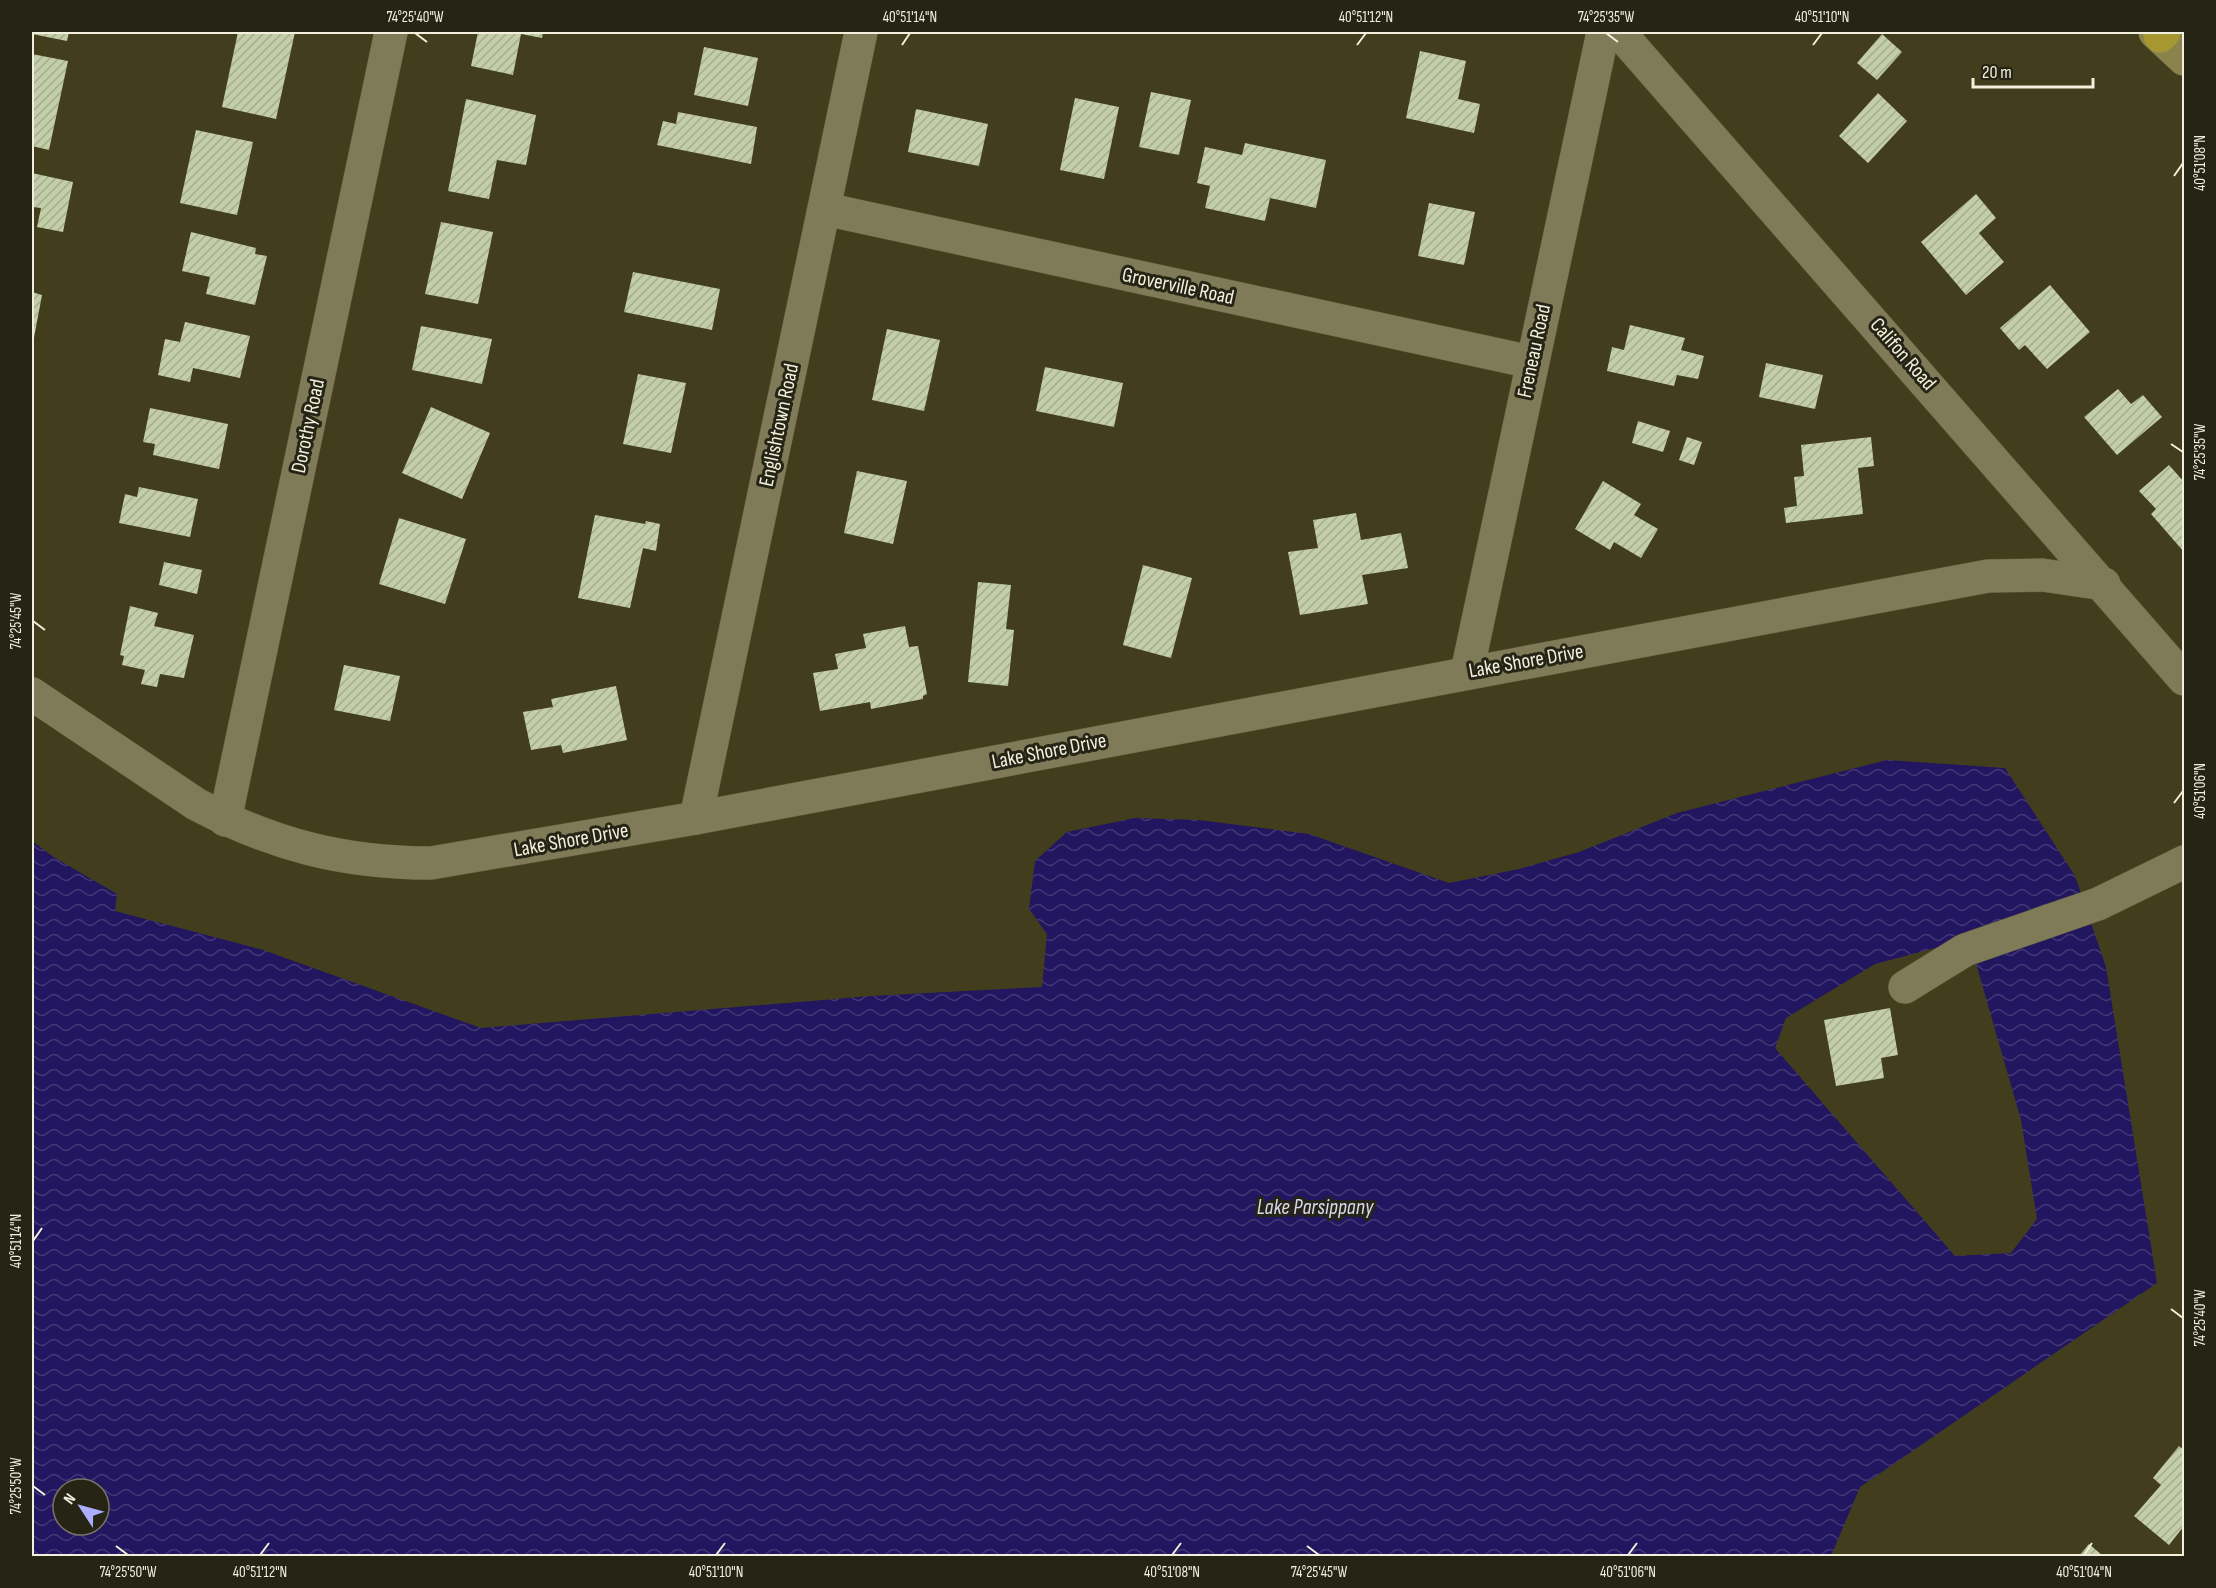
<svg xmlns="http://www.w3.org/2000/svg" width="2216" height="1588" viewBox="0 0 2216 1588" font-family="'Sofia Sans Condensed',sans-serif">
<defs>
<pattern id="water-waves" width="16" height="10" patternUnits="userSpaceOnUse" patternTransform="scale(1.5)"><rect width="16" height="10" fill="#21165f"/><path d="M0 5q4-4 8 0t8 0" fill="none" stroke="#423875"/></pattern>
<pattern id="building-hatch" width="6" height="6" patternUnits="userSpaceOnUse" patternTransform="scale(1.5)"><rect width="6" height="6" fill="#c3cea9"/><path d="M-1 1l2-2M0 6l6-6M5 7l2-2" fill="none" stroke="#a4ac8f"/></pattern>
</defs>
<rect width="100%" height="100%" fill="#423d1c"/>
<path fill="url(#water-waves)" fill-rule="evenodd" d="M1887 760 2005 768 2075 876 2106 967 2157 1283 1860 1487 1831 1556H32V841L52 856 117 894 115 911 260 949 481 1028 871 996 1042 987 1047 934 1029 909 1035 861 1067 832 1135 818 1199 820 1309 834 1449 883 1519 869 1579 852 1677 813ZM1969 939 2021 1120 2037 1219 2011 1253 1955 1256 1775 1048 1786 1018 1875 964ZM63 1489H99V1525H63Z"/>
<g fill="url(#building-hatch)">
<polygon points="32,32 69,32 67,41 32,34"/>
<polygon points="238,32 295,32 276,119 222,107"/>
<polygon points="478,32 543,32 542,38 521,34 513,75 471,66"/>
<polygon points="1882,34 1902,52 1877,80 1857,63"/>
<polygon points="704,47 758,58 748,106 694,95"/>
<polygon points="1420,51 1466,61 1458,99 1480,104 1474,133 1406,118"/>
<polygon points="32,54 68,61 49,150 32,146"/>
<polygon points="1151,92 1191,100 1179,155 1139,147"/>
<polygon points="1878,93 1907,121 1868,163 1839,136"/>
<polygon points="1075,98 1119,107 1104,179 1060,170"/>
<polygon points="466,99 536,115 526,165 497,160 489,199 448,191"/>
<polygon points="916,109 988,124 979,166 908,152"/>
<polygon points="678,112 757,127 751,164 657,145 663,121 676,124"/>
<polygon points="196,130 253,142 237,215 180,203"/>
<polygon points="1245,143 1326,160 1316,208 1270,198 1265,221 1205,208 1210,186 1197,183 1205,147 1242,155"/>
<polygon points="32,173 73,182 63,232 37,227 41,208 32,207"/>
<polygon points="1976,194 1996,218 1979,233 2004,262 1966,295 1921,242"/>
<polygon points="1429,203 1475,212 1464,265 1418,256"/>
<polygon points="441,222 493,232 478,304 425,294"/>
<polygon points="191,232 256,248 255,254 267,256 255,305 206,294 210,277 182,271"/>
<polygon points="633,272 720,289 712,330 624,312"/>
<polygon points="2050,285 2090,332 2047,369 2025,345 2019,350 2000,328"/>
<polygon points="32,292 42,295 33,343 32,343"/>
<polygon points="185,322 250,336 240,378 193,368 190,382 158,375 165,339 180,342"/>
<polygon points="1630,325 1685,338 1681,350 1704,356 1698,379 1677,375 1674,386 1607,371 1612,347 1624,350"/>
<polygon points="421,326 492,339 482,384 412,370"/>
<polygon points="887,329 940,340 924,411 872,400"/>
<polygon points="1766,363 1823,375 1815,409 1759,397"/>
<polygon points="1045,367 1123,383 1114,427 1036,411"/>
<polygon points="638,374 686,383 671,453 623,444"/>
<polygon points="2118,389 2131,404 2143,395 2162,417 2117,455 2084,417"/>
<polygon points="431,407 490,433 462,499 402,473"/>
<polygon points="150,408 228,424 219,469 153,455 155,444 143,442"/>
<polygon points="1638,421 1670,431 1663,452 1632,443"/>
<polygon points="1687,437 1702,442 1694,465 1679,460"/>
<polygon points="1871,437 1874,466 1858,468 1863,514 1786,523 1784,508 1797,506 1794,477 1804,476 1801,445"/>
<polygon points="2169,465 2184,482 2184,552 2151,514 2156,509 2139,491"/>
<polygon points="857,471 907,481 893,544 844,533"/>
<polygon points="1603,481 1641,504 1634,515 1658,529 1641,558 1614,542 1610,550 1575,529"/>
<polygon points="139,487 198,499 190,537 119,523 125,494 137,497"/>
<polygon points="1356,513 1361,540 1401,533 1408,568 1362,575 1368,604 1300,615 1288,552 1318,548 1313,520"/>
<polygon points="595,515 645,524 646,521 660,524 656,551 643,548 630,608 578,598"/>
<polygon points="399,518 466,539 445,604 379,584"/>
<polygon points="164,562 202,570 197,594 159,585"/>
<polygon points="1143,565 1192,578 1171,658 1123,645"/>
<polygon points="978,582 1011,585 1006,629 1014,630 1008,686 968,682"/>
<polygon points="130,606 158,613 154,626 194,635 184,678 160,674 157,687 141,684 145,670 122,665 124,656 120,655"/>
<polygon points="905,626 909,647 918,646 927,694 923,696 923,699 871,709 870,702 820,711 813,673 838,669 835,654 866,648 863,634"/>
<polygon points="344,665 400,676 390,721 334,710"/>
<polygon points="616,686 627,740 563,753 561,745 531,750 523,712 553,707 551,699"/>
<polygon points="1890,1008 1898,1055 1881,1058 1884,1078 1836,1086 1824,1020"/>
<polygon points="2179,1446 2184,1450 2184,1526 2169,1545 2134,1516 2161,1485 2153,1478"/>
<polygon points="2089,1544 2103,1556 2079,1556"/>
</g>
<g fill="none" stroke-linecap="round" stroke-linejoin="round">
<g stroke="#5d593b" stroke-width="34">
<g id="minor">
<polyline points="825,209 1531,362"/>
<polyline points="696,818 861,32"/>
<polyline points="225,820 391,32"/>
<polyline points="1905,987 1965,950 2098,904 2184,862"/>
</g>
</g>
<g stroke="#5d593b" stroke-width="34">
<g id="tertiary">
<polyline points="1619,32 2184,679"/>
<polyline points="1467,672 1603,32"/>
<path d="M32 694 196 804C273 845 344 863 431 863L696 818 1988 576 2042 575 2104 584"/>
</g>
</g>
<g stroke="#5d593b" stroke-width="34">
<polyline id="secondary" points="2155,32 2184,59"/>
</g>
<g stroke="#5d593b" stroke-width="34">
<polyline id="motorway" points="2160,36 2164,32"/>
</g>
<use href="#minor" stroke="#7f7a57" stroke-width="33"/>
<use href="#tertiary" stroke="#7f7a57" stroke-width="33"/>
<use href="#secondary" stroke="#8b834c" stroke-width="33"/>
<use href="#motorway" stroke="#a69731" stroke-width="33"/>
</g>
<path fill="none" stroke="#f2efdc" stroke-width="2" d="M415 33 427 42M1606 33 1618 42M902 45 910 33M1357 45 1366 33M1813 45 1822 33M2174 176 2183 163M2171 444 2183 452M33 621 45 630M2174 803 2183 791M33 1241 42 1228M2171 1309 2183 1318M33 1486 45 1495M116 1546 128 1555M1307 1546 1319 1555M260 1555 269 1543M716 1555 725 1543M1172 1555 1181 1543M1628 1555 1637 1543M2084 1555 2092 1543"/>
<g text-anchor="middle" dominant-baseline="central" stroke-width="6" stroke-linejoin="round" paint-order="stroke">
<g font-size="21" fill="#f2efdc" stroke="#262415">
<text transform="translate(1178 286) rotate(12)">Groverville Road</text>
<text transform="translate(1534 351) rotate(-78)">Freneau Road</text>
<text transform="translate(1903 354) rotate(49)">Califon Road</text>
<text transform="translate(779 425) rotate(-78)">Englishtown Road</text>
<text transform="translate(308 426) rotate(-78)">Dorothy Road</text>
<text transform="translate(1526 661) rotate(-10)">Lake Shore Drive</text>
<text transform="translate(1049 751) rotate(-11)">Lake Shore Drive</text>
<text transform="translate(571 840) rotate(-10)">Lake Shore Drive</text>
</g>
<g font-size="22" font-style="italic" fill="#d6d8ee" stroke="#262415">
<text x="1315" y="1207">Lake Parsippany</text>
</g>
</g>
<rect width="2216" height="1588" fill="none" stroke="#262415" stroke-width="66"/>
<g transform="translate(81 1507) rotate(306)"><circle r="28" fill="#262415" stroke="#787565" stroke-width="1.5"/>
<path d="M0-4.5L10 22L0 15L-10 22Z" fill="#abaffb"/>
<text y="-9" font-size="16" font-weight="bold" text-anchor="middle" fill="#f2efdc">N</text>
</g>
<path d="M1973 78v9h120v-9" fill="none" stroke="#f2efdc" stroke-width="3"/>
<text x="1982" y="78" font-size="18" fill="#f2efdc" stroke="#262415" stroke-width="4.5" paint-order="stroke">20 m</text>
<rect x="33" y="33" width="2150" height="1522" fill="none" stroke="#f2efdc" stroke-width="2"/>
<g font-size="15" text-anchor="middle" fill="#f2efdc">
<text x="415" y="22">74°25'40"W</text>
<text x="910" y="22">40°51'14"N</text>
<text x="1366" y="22">40°51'12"N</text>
<text x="1606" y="22">74°25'35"W</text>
<text x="1822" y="22">40°51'10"N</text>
<text transform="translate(2200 163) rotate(-90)" y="5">40°51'08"N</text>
<text transform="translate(2200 452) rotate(-90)" y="5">74°25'35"W</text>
<text transform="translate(16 621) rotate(-90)" y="5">74°25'45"W</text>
<text transform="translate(2200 791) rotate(-90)" y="5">40°51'06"N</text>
<text transform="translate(16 1241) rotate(-90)" y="5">40°51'14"N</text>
<text transform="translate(2200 1318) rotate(-90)" y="5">74°25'40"W</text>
<text transform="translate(16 1486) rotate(-90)" y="5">74°25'50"W</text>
<text x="128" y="1577">74°25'50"W</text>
<text x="260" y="1577">40°51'12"N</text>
<text x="716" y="1577">40°51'10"N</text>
<text x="1172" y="1577">40°51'08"N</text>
<text x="1319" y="1577">74°25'45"W</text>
<text x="1628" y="1577">40°51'06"N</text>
<text x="2084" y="1577">40°51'04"N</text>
</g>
</svg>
